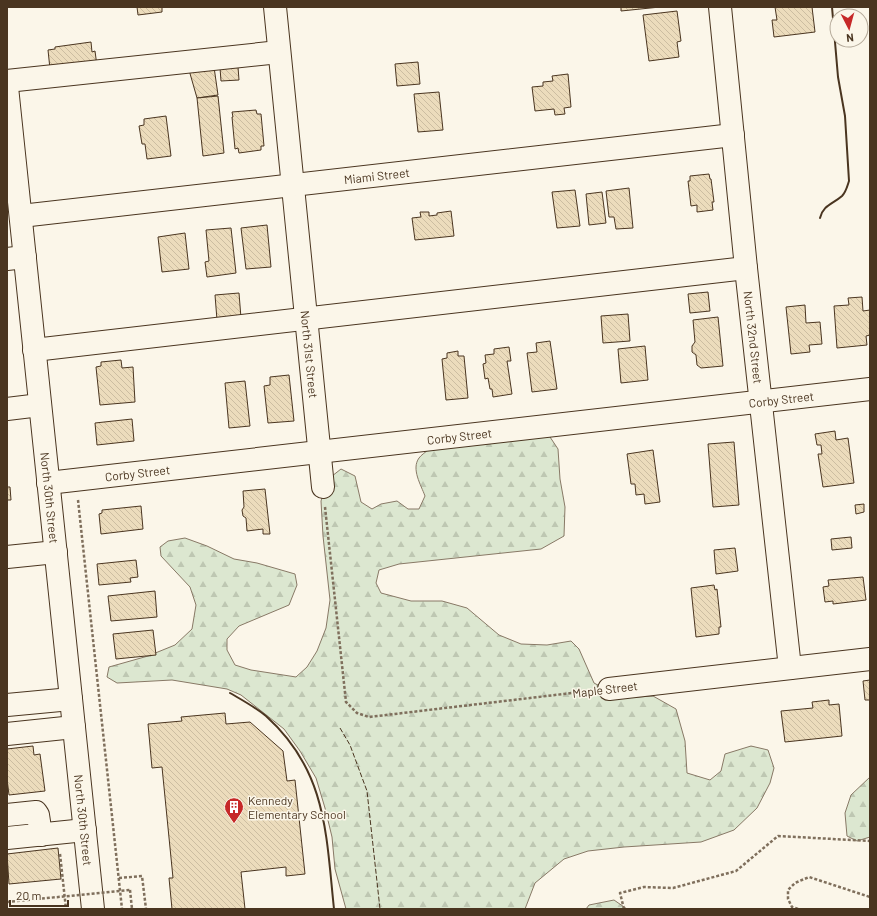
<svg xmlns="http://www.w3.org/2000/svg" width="877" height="916" viewBox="0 0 877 916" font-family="Barlow,sans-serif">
<defs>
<pattern id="forest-firs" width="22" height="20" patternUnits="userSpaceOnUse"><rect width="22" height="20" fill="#dce7d0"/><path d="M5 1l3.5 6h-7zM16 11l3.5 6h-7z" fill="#bec7b2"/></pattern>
<pattern id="building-back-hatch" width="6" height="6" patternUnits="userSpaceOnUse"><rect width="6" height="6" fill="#ecdcbc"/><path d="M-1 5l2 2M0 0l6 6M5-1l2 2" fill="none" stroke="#ccbda1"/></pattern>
</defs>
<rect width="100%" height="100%" fill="#fbf6e9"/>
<g fill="url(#forest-firs)" stroke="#887966">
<path d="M546 431 558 449 560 479 565 507 564 536 541 549 399 564 379 570 376 583 381 593 411 601H442L467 608 499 635 521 644 547 645 571 641 579 649 594 683 622 698 653 696 676 709 685 741 687 773 710 780 721 771 725 754 751 746 768 750 774 768 770 783 757 808 734 830 701 842 624 847 588 851 564 859 535 883 525 909H346L335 869 332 837 325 808 316 778 300 751 284 729 241 695 227 689 172 680 117 683 107 677 109 667 148 656 175 645 192 629 196 605 190 587 161 556 160 547 168 541 185 538 207 546 234 559 257 563 295 574 297 585 289 605 239 626 227 639V650L235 665 251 670 296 677 307 667 317 651 326 628 330 600 323 536 321 501 327 480 341 469 355 476 361 502 372 509 381 504 397 501 408 509H419L425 496C421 485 411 469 419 458 421 455 426 452 429 449Z"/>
<polygon points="870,777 870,837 857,841 847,836 845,813 851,795"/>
<polygon points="614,900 627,909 586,909 589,905"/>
</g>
<g fill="url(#building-back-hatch)" stroke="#4a3520">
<polygon points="137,7 162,7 162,12 138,15"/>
<polygon points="621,7 660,7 621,11"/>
<polygon points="775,7 812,7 815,32 774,37 772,20 777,20"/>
<polygon points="677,11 681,41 677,42 679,57 649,61 643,15"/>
<polygon points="91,42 92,52 95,51 97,66 50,69 48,50 55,49 55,47"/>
<polygon points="418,62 420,84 397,86 395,64"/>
<polygon points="214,67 218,95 197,98 189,70"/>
<polygon points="238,67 239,80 221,81 220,68"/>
<polygon points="568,74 571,107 564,108 565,114 555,115 554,109 535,111 532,87 543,86 543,82 553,81 552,76"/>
<polygon points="439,92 443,130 418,132 414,94"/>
<polygon points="218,96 224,153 203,156 197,98"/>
<polygon points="256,110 257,114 261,114 264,146 261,146 261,150 239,153 238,148 235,149 232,117 233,117 232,112"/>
<polygon points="166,116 171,156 147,159 145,144 142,144 139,126 144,125 144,119"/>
<polygon points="709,174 710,179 711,179 714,202 712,202 713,210 697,212 697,205 691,206 688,181 690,181 690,176"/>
<polygon points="629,188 633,228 616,229 614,217 609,217 606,191"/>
<polygon points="575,190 580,226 557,228 552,192"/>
<polygon points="602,192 606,223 589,225 586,194"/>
<polygon points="451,211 454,236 415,240 412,218 421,217 420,212 429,212 429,216 437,215 437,213"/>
<polygon points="267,225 271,267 246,269 241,228"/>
<polygon points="231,228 236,273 207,277 205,262 209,261 206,230"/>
<polygon points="185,233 189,269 162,272 158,237"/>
<polygon points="708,292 710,311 690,313 688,294"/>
<polygon points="239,293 241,318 217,320 215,295"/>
<polygon points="862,297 863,311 870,310 870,335 866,336 867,345 837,348 834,306 849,305 848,298"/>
<polygon points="805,305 806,323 820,322 822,344 809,345 810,352 791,354 786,307"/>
<polygon points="628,314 630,341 603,343 601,316"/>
<polygon points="718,317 723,366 701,368 697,365 696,355 692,352 692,346 695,342 693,320"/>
<polygon points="550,341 557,389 532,392 527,353 537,352 536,343"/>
<polygon points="645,346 648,380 621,383 618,349"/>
<polygon points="509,347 511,361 507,361 512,394 493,397 492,389 490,389 488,378 485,379 483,364 486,363 485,355 494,354 494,349"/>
<polygon points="458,351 458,356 464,356 468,398 446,400 442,359 447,358 447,353"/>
<polygon points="121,360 122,368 133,367 135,402 100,405 96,367 101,366 101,362"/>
<polygon points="289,375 294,421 268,423 264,386 270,385 270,377"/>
<polygon points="245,381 250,426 229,428 225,383"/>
<polygon points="132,419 134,441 97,445 95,423"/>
<polygon points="835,431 836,440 848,438 854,483 823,487 818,454 822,454 821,445 817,445 815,434"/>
<polygon points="734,442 739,505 713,507 708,444"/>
<polygon points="653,450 660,502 645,504 644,494 636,495 635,484 631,484 627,454"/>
<polygon points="7,487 10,487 11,500 7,500"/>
<polygon points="265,489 270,534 263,534 263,529 247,531 246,518 243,516 242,510 244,507 243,491"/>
<polygon points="864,504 864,512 856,514 855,505"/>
<polygon points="141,506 143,529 101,534 99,514 102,513 102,510"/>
<polygon points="851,537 852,548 832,550 831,539"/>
<polygon points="735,548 738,571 716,574 714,550"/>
<polygon points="136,560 138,577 130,578 131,582 99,585 97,564"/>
<polygon points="863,577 866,600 833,604 833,601 825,602 823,587 829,586 828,580"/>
<polygon points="714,585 715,590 717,589 721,627 719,627 719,634 696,637 691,588"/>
<polygon points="155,591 157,617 111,621 108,596"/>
<polygon points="153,630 156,655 116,659 113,634"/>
<polygon points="870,680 870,700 865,700 863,681"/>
<polygon points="829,700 829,705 839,704 842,736 785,742 781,711 813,708 812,702"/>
<polygon points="225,713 226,724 250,722 283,751 287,781 295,780 305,874 286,876 286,867 241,872 245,909 172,909 169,878 173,878 162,767 152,768 148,724 182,721 181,717"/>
<polygon points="33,746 34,755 40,754 45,791 9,795 7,779 7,749"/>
<polygon points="58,848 61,879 9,884 7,854"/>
</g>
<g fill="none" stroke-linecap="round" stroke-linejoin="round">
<g stroke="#4a3520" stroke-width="24">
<g id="minor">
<path id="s1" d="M275 7 323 487"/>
<path id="s2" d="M720 7 746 268 790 668"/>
<polyline points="7,81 279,52"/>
<path id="s3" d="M21 216 733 135"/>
<polyline points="7,259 25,257"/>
<polyline points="34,350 746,268"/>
<polyline points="7,409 40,405"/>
<path id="s4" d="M48 483 870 389"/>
<polyline points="7,557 56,552"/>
<polyline points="609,689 870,659"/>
<polyline points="7,705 71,699"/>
<polyline points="7,734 74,727"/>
<polyline points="7,815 36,812 38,815 41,835"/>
<polyline points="7,838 85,830"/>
</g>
</g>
<g stroke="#4a3520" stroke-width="24">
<g id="major">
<path id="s5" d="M7 87 93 909"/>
</g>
</g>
<g stroke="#7f6f5c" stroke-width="2.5" stroke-dasharray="3 2" stroke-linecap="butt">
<polyline points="78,500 122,909"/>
<polyline points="325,507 346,702 357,713 369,717 589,691"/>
<polyline points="60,854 66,909"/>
<polyline points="119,878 142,876 146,909"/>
<polyline points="130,890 132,909"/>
<polyline points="624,909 620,893 644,887 673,888 736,871 778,836 870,841"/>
<polyline points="798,909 792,907 788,899 788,890 795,883 809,877 870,897"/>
</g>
<use href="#minor" stroke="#fbf6e9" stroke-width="22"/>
<use href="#major" stroke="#fbf6e9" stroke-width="22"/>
<polyline stroke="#7f6f5c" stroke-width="2.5" stroke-dasharray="3 2" stroke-linecap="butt" points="7,902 130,890"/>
<polyline stroke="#4a3520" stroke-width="1" stroke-dasharray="5 2" stroke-linecap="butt" points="340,728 350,745 367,791 380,909"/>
<g stroke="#4a3520" stroke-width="2">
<path d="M820 218C823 205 833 204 842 196 846 192 847 187 849 181L845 116 838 77 832 7"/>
<path d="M230 693C242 700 255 707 266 716 327 771 326 834 334 909"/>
</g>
</g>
<defs>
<g id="building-pin" transform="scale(1)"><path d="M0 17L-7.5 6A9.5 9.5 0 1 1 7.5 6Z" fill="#c62828" stroke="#fbf6e9"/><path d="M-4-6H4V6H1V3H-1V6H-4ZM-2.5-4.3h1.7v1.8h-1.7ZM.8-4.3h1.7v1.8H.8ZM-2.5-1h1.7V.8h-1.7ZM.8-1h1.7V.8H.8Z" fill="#fff"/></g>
</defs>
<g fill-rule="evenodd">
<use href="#building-pin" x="234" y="807"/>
</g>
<g text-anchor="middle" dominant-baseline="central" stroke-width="3" stroke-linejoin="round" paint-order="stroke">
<g font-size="12" fill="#4a3520" stroke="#fbf6e9">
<text stroke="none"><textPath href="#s3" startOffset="358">Miami Street</textPath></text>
<text stroke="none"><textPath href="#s2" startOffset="332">North 32nd Street</textPath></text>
<text stroke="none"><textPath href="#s1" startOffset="349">North 31st Street</textPath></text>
<text stroke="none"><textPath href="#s4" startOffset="738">Corby Street</textPath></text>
<text stroke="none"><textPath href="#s4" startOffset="414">Corby Street</textPath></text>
<text stroke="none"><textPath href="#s4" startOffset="90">Corby Street</textPath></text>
<text stroke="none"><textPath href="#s5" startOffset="413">North 30th Street</textPath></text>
<text transform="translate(605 689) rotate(-7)">Maple Street</text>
<text stroke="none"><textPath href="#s5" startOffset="737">North 30th Street</textPath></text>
</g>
<g font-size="12" fill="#4a3520" stroke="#fbf6e9" text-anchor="start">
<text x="248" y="800">Kennedy<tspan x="248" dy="14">Elementary School</tspan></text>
</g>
</g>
<rect width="877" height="916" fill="none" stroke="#4a3520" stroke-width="16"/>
<g transform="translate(849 28) rotate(174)"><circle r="19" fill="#fbf6e9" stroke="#b4a999"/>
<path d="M0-3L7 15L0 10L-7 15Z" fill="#c62828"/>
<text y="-6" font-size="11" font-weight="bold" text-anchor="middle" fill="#4a3520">N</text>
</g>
<path d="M10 900v6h58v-6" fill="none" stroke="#4a3520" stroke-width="2"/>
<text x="16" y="900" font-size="12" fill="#4a3520" stroke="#fbf6e9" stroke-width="3" paint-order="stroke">20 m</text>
</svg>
